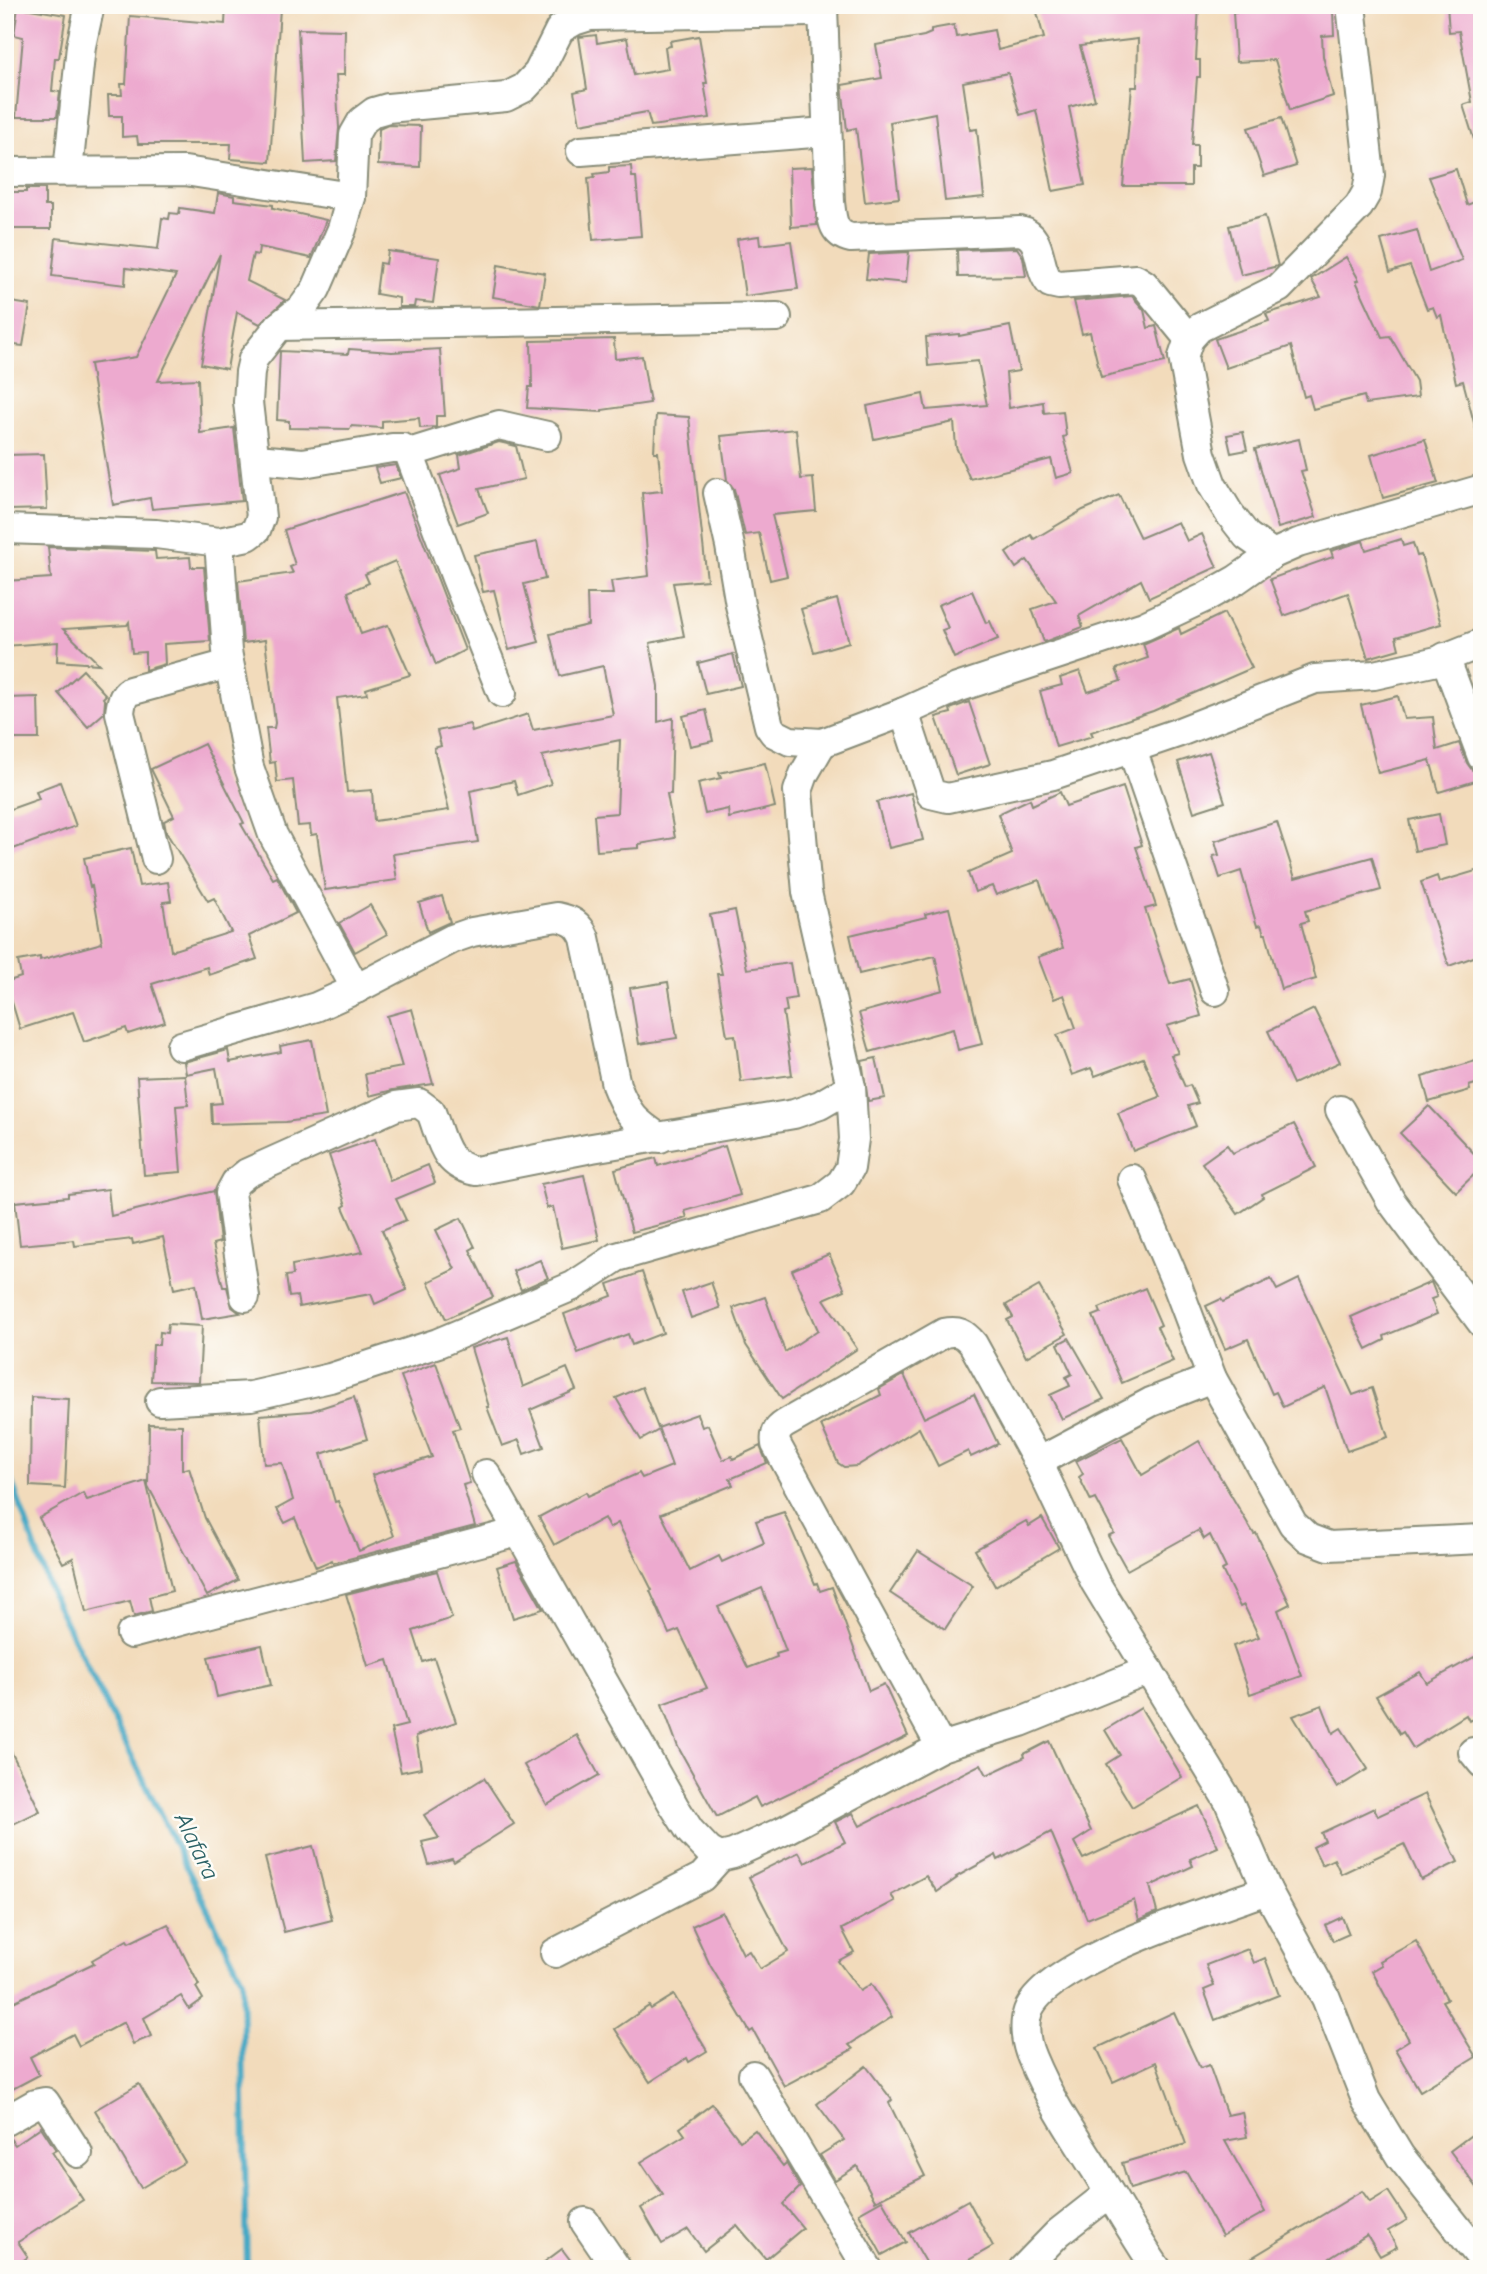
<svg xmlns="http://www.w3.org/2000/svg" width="1487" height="2274" viewBox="0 0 1487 2274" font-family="'Comic Neue',sans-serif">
<rect width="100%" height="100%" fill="#fdfcf7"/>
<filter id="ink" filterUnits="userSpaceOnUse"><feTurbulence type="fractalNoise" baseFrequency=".0143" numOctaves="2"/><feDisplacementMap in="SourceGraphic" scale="14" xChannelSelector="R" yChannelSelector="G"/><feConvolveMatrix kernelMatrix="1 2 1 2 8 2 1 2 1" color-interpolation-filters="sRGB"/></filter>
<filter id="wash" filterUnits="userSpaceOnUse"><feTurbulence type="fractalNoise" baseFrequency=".00686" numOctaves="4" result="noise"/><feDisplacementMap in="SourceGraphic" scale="28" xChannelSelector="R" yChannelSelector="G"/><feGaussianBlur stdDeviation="1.57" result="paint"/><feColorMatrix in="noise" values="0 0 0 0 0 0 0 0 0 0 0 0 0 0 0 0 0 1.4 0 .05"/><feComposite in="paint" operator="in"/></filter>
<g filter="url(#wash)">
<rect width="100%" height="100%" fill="#f2dbbb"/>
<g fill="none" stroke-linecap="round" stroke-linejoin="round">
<polyline stroke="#44a8c4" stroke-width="6" points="5,1463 52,1595 242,1979 247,2269"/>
</g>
<g id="blocks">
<g fill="#edaacf" fill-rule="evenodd">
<polygon points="226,5 243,5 243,8 280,8 270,162 230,159 231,144 138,144 137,136 122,137 122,116 109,116 108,95 122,95 121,84 126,84 130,16 225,24"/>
<polygon points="1035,5 1199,5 1196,60 1200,60 1200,77 1197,77 1192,145 1197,145 1197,168 1191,168 1191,186 1123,186 1132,87 1137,87 1138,39 1080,46 1095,100 1069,107 1085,185 1053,191 1036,110 1020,115 1008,73 963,82 970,130 977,129 984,197 945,201 935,113 890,122 899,198 865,202 856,128 847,130 842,85 882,78 876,45 924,36 931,33 931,29 954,25 956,37 994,30 998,50 1044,38"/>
<polygon points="1269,5 1320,5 1321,11 1333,10 1334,35 1322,36 1323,56 1333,96 1290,110 1275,60 1236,62 1233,12 1269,10"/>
<polygon points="1447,5 1482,5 1482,151 1478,152 1463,105 1472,102 1459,31 1449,32"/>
<polygon points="18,7 66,15 59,58 55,58 52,91 60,92 57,117 16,117 23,37 14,35"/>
<polygon points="298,29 345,30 344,75 336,75 339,128 336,161 305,163"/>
<polygon points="596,35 597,43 627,38 634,75 668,69 665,47 671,46 670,41 699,36 707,83 704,83 710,118 651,126 647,112 580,124 574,92 587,89 579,37"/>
<polygon points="1281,118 1296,166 1264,176 1248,128"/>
<polygon points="388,125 421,126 420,167 378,165 379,129"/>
<polygon points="631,166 632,177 636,177 641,236 593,240 588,178 595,177 594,174 609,172 609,167"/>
<polygon points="812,167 817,225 791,227 789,168"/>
<polygon points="1456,169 1467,205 1477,201 1482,212 1482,301 1477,303 1482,325 1482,429 1476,430 1463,381 1456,383 1441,315 1437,317 1433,307 1427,309 1410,266 1390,272 1381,240 1417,230 1429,272 1462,260 1429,177"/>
<polygon points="26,189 45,189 45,206 51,206 51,229 5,229 5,192 26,192"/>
<polygon points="218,193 234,196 234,200 273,205 273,208 326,220 311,258 259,247 258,255 253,254 247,281 285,300 260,324 237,312 227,369 201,364 220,254 158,381 198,379 200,433 234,428 242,501 152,509 150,498 113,505 90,364 136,357 176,275 126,268 125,285 52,276 56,238 158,249 162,218 169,219 170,213 179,214 180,208 215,213"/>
<polygon points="1265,216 1278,266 1241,275 1229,226"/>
<polygon points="759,236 760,245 791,241 798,289 745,296 737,239"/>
<polygon points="1017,248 1023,257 1026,276 958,277 957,250"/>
<polygon points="388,251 439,258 433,303 415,301 414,307 399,307 399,298 376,294 380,263 386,264"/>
<polygon points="909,252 906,283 866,279 869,254"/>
<polygon points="1346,257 1359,280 1356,281 1382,337 1390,336 1416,381 1418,397 1366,404 1364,396 1313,409 1309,395 1304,397 1291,346 1226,368 1215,339 1269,321 1266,314 1321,297 1311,279"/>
<polygon points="498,265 545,273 540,305 493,297"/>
<polygon points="1132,296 1144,310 1148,328 1156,326 1165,362 1101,377 1090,332 1082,334 1074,301"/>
<polygon points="5,301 30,305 23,346 5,344"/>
<polygon points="1010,326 1019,371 1006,373 1009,408 1043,402 1044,413 1063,411 1066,436 1063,437 1073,473 1056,478 1051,459 970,479 956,447 954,422 874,439 867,406 923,394 926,410 987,405 978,361 928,366 926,337 959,334 959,336"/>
<polygon points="614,339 615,359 642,356 650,403 602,410 602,412 527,408 529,387 532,387 531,341"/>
<polygon points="349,349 392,352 440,349 445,416 436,416 436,427 420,428 419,418 382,421 382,428 351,426 350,429 289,428 289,421 277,420 280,351 348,354"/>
<polygon points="656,415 689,417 707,580 673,583 684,636 650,643 658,686 658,722 673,718 671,794 667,794 675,838 639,844 639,848 597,851 594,815 617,813 620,740 542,756 551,784 518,795 514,781 470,791 478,842 393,854 397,880 325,890 317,834 311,835 310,825 298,826 293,780 277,782 275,762 270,763 266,728 274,728 275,723 265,640 243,643 238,581 293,573 290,567 295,565 284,530 404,492 465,650 436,665 395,561 365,574 369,583 348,592 361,634 388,625 410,675 366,689 367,694 337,698 347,792 372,790 374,821 449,810 434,748 441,746 437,731 470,724 472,732 528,714 533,730 613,715 603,666 560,676 550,634 588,625 587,594 613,594 611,581 649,576 642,493 662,491 658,452 654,452"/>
<polygon points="796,429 801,479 813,478 816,511 772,515 787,576 770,580 759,533 745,535 734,489 727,480 721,436"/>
<polygon points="1243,432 1247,450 1231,453 1227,435"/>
<polygon points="1299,439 1306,470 1301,471 1316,517 1278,528 1255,449"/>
<polygon points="1425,439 1438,483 1383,498 1371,455"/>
<polygon points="499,442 516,446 524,479 479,489 488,513 458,524 440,475 461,468 459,455"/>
<polygon points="44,454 47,509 9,510 6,455"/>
<polygon points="396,465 401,478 380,483 375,468"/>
<polygon points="1119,495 1140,538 1178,522 1187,541 1202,534 1217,567 1149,598 1141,580 1079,616 1083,627 1044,642 1032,609 1056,601 1027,560 1016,568 1006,553 1031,535 1034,539 1083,510"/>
<polygon points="1401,539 1403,546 1413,543 1417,556 1421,555 1441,624 1396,637 1399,649 1368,658 1348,593 1284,616 1270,579 1333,557 1331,551 1363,541 1366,550"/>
<polygon points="537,542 545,579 524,584 539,642 509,650 494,590 483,592 474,555"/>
<polygon points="48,547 155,551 156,559 190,557 191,567 204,567 210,641 164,644 165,664 145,670 145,652 132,653 129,622 127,625 63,629 99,664 57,661 58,642 5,646 5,581 51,578"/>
<polygon points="972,591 986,623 990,621 998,639 954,658 942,630 948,628 938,605"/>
<polygon points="837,599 849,642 814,652 801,609"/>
<polygon points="1224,613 1252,668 1153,711 1091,732 1093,736 1056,747 1040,691 1062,685 1060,678 1080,671 1088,692 1121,681 1116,669 1148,658 1143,644 1179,628 1181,634"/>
<polygon points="733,654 741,686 706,694 698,663"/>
<polygon points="83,670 106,695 103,698 105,701 104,713 88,727 58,693"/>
<polygon points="1398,696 1404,719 1433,717 1437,750 1459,743 1467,763 1472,770 1482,773 1482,779 1439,792 1430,760 1378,773 1361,705"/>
<polygon points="38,697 39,739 5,739 5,698"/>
<polygon points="969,702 990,764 956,775 936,717 951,713 950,709"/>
<polygon points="706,710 713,741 690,746 683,716"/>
<polygon points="204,744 244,823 241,824 273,879 277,877 296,913 249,936 257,959 209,975 207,967 152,984 165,1022 128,1034 126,1028 84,1042 73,1012 20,1029 6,982 21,977 18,961 40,957 40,960 102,943 92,886 90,887 84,858 131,848 139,886 168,882 171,901 163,902 171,951 231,932 214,898 208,901 166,832 164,821 174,816 151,769"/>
<polygon points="1209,752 1225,802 1194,812 1178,762"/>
<polygon points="765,763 775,807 729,818 728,809 705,814 698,783 721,778 719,773"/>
<polygon points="60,782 76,826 5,852 5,811 39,799 36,791"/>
<polygon points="1123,787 1142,845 1136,847 1156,906 1145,909 1170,984 1190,979 1201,1016 1167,1026 1178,1053 1171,1055 1185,1087 1190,1085 1198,1103 1188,1106 1196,1126 1133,1151 1118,1113 1160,1097 1143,1058 1095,1076 1091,1068 1072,1075 1057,1035 1076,1028 1064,995 1054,999 1038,957 1063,948 1039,880 996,895 992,886 975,892 968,873 1012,854 998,814 1030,799 1032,805 1060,792 1066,806"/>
<polygon points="911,793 923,840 889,848 877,802"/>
<polygon points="1439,814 1445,845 1415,851 1409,820"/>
<polygon points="1277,822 1295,878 1372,857 1381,890 1305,911 1308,921 1301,923 1316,979 1281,989 1266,934 1264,934 1261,925 1257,926 1241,871 1220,878 1213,856 1219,855 1215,841"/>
<polygon points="1482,869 1482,954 1449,966 1421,882 1437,876 1439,882"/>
<polygon points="442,896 450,922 428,932 419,903"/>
<polygon points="370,905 387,934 355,952 339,923"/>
<polygon points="949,908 982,1044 958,1050 953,1029 870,1052 859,1013 943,990 935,956 859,974 850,935 926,917 925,914"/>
<polygon points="735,910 747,969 790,963 796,998 785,1000 787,1011 783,1012 792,1075 741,1082 735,1035 727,1036 717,974 722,974 710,915"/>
<polygon points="668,982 677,1038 639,1044 630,988"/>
<polygon points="412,1009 433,1084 393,1090 369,1096 365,1074 402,1067 387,1016"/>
<polygon points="1314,1009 1340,1062 1293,1084 1268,1031"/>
<polygon points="312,1040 326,1116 286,1122 212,1124 211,1104 222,1103 216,1068 186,1074 184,1062 228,1050 230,1062 281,1052 280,1046"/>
<polygon points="876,1058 885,1098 868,1101 862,1061"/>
<polygon points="1482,1059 1482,1082 1469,1086 1470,1090 1429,1102 1422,1077"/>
<polygon points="185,1075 188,1105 176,1106 181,1172 144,1175 137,1077"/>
<polygon points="1429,1106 1482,1162 1482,1167 1456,1192 1400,1133"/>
<polygon points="1294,1124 1316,1167 1262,1194 1263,1197 1238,1214 1202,1163 1227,1145 1233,1153"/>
<polygon points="375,1139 390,1181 428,1165 435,1183 396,1199 406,1220 382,1230 407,1290 375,1304 371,1294 299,1307 297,1296 289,1297 286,1276 293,1275 292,1265 363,1252 343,1207 346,1205 329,1155"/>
<polygon points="725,1146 740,1195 685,1211 687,1218 632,1232 615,1169 656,1158 658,1166"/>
<polygon points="584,1175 599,1240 562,1248 553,1207 547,1208 541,1184"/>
<polygon points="108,1189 111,1216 214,1191 220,1242 213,1244 223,1287 227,1287 232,1307 240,1313 202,1319 196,1284 174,1289 163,1237 133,1244 132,1239 75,1246 74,1240 20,1245 15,1202 68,1197 68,1194"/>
<polygon points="461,1218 475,1247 470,1250 493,1297 446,1319 428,1282 455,1269 436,1230"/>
<polygon points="829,1254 845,1290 824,1299 857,1349 782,1399 746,1345 733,1308 765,1297 785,1352 818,1330 792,1270"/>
<polygon points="540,1260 548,1278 521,1290 513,1271"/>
<polygon points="642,1272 663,1333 632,1345 628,1334 578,1353 564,1314 612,1296 608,1284"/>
<polygon points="1271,1279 1277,1290 1299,1279 1353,1395 1372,1388 1388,1437 1347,1451 1325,1387 1283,1407 1276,1392 1272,1394 1248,1339 1225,1349 1206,1306 1221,1299 1223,1302"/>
<polygon points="711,1282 720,1308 691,1318 682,1292"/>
<polygon points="1431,1282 1437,1297 1431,1299 1437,1314 1384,1336 1385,1340 1367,1349 1351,1317"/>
<polygon points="1039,1286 1067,1334 1026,1357 1007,1320 1013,1317 1006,1305"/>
<polygon points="1145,1288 1161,1325 1157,1327 1173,1361 1122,1383 1093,1316 1101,1313 1099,1308"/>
<polygon points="168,1324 202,1326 199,1382 151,1381 153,1345 159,1345 160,1332 167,1333"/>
<polygon points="508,1337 523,1387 567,1368 576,1390 530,1410 544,1447 524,1454 519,1440 502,1446 487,1407 489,1407 471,1348"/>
<polygon points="1069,1338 1104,1399 1062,1419 1050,1395 1070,1386 1066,1377 1072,1374 1058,1344"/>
<polygon points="436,1363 460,1428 453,1430 470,1483 463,1485 475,1526 333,1563 332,1560 316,1567 295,1518 285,1523 277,1509 293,1500 282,1463 264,1464 260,1415 311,1411 354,1397 367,1439 321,1454 335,1502 338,1501 359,1551 394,1536 372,1475 432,1457 401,1376"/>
<polygon points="904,1375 924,1418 974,1394 998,1444 971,1457 968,1451 938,1466 919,1428 857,1466 844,1467 838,1463 821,1425 881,1395 879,1389"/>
<path d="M642 1387 658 1428 697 1414 702 1427 708 1425 723 1460 732 1456 733 1459 760 1446 767 1463 730 1479 733 1485 661 1514 690 1571 719 1556 722 1562 764 1543 756 1521 784 1512 815 1584 817 1583 820 1591 832 1587 869 1691 884 1684 908 1736 760 1807 755 1797 717 1817 678 1747 662 1704 707 1688 679 1630 669 1634 650 1591 652 1590 618 1523 609 1528 604 1518 554 1545 539 1517 586 1492 588 1496 639 1473 642 1478 672 1466 659 1430 641 1440 616 1398ZM762 1588 786 1651 776 1654 777 1657 748 1668 718 1607Z"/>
<polygon points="31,1397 69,1399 65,1488 30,1486"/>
<polygon points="149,1424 182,1425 182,1470 189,1468 205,1518 238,1580 207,1596 148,1486"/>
<polygon points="1122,1438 1142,1475 1199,1441 1254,1534 1256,1533 1290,1604 1278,1610 1302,1676 1250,1694 1233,1646 1259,1637 1244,1605 1240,1607 1222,1570 1226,1568 1210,1535 1204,1539 1199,1530 1127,1570 1108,1536 1114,1533 1096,1499 1091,1501 1079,1477 1083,1474 1076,1461"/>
<polygon points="146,1481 172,1591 149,1597 152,1611 134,1616 130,1601 86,1612 73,1558 63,1563 39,1518 83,1493 87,1500"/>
<polygon points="1042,1518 1059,1548 995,1586 975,1550 1026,1521 1029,1526"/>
<polygon points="918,1551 973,1586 945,1629 890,1593"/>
<polygon points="516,1561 543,1609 513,1618 497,1567"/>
<polygon points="437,1571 452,1618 413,1631 423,1662 434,1658 456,1722 416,1736 421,1768 401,1772 391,1729 407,1725 388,1660 368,1666 346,1594"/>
<polygon points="262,1645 271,1685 217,1697 208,1657"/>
<polygon points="1474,1657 1482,1671 1482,1714 1469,1721 1466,1715 1413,1748 1403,1732 1400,1734 1376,1696 1420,1672 1427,1683"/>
<polygon points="1322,1705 1333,1733 1341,1728 1368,1769 1337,1788 1293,1716"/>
<polygon points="1141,1708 1182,1777 1132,1807 1106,1764 1120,1755 1105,1730"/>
<polygon points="577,1735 599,1775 547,1805 524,1765"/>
<polygon points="5,1739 40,1811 5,1828"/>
<polygon points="1049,1741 1091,1831 1074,1842 1083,1859 1199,1806 1218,1847 1190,1859 1193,1866 1150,1886 1157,1912 1139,1920 1134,1900 1087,1919 1051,1832 998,1860 996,1855 956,1877 957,1878 937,1892 926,1876 891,1895 895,1901 842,1929 854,1952 838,1961 860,1991 871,1984 892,2017 849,2045 853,2049 784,2086 753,2030 750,2032 710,1965 692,1926 722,1912 743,1954 749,1951 760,1969 788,1952 749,1877 799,1852 805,1863 845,1842 835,1822 853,1813 860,1826 981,1764 987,1775 1025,1757 1024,1754"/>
<polygon points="484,1778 514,1824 454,1862 452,1859 429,1865 422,1842 439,1838 424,1815"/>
<polygon points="1425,1794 1458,1862 1421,1880 1404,1844 1341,1874 1334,1859 1322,1865 1313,1847 1325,1841 1321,1833 1374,1808 1378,1816"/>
<polygon points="313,1846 332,1920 284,1932 265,1858"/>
<polygon points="1342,1917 1349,1934 1333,1941 1325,1925"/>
<polygon points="168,1924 199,1985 196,1987 203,1999 189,2009 181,1996 144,2018 152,2036 133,2044 124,2022 79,2046 73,2034 30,2057 39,2075 5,2093 5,2006 94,1963 92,1960 127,1940 129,1943"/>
<polygon points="1416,1941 1447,1999 1442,2001 1476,2057 1420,2091 1395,2049 1409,2040 1372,1971 1382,1965 1380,1961"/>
<polygon points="1248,1949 1254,1963 1265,1958 1279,1995 1215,2020 1204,1990 1214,1986 1206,1965"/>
<polygon points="674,1995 707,2051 689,2062 687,2058 650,2082 615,2029 649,2006 651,2009"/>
<polygon points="1174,2012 1200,2068 1209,2065 1227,2115 1242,2112 1247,2137 1225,2141 1265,2212 1222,2236 1186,2172 1130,2189 1122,2163 1186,2144 1156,2062 1113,2082 1097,2048"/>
<polygon points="866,2066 892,2100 889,2103 925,2176 875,2201 857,2166 835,2180 820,2155 844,2140 817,2104"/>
<polygon points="139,2084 185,2162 141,2188 95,2110"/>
<polygon points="712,2104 740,2141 755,2130 783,2166 786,2163 800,2187 783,2204 803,2228 766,2259 737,2225 704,2251 688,2229 662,2244 641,2208 663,2195 641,2162 685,2135 680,2128"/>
<polygon points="41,2127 56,2150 52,2152 83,2200 18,2242 28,2257 11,2269 5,2269 5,2138 9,2137 15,2145"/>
<polygon points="1482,2127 1482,2194 1450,2151"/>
<polygon points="1362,2191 1370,2202 1388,2191 1407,2220 1388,2231 1397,2247 1380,2256 1367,2235 1322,2263 1326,2269 1233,2269"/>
<polygon points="882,2200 906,2242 882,2255 859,2213"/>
<polygon points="968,2200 993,2246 953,2269 930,2269 909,2233"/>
<polygon points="562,2249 577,2269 535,2269"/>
</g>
</g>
</g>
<g filter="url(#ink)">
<use href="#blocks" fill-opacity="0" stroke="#888c78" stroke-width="2"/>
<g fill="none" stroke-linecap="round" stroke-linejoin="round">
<g stroke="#888c78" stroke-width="32">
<g id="minor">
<path d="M823 7 830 202C832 218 832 234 851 238L1020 231C1044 236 1036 267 1050 283L1059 285 1136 279 1144 284 1189 339"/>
<polyline points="581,151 826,132"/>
<polyline points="68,171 81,46 90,5"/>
<polyline points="5,172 185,171 351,197"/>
<polyline points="279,326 777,317"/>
<polyline points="409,453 499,425 547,436"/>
<polyline points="256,459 303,463 392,448 403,448 409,453 456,578 502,693"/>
<polyline points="718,493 730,546 740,605 769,726 774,733 790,741 822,743 904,712 957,688 1144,626 1204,598 1236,580 1273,554 1298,543 1482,489"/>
<polyline points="5,529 156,534 219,542 248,536 256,530 261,517 248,402 250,372 253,359 279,326 303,307 316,289 342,229 351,197 354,135 362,121 374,112 388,108 506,97 524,88 538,73 560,29 574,21 590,16 812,12 826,5"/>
<polyline points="219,542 227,651 249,767 273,835 356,989"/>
<polyline points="1273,554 1247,536 1229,513 1212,485 1201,454 1183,357 1189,339 1199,328 1279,288 1359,206 1367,192 1370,175 1351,5"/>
<polyline points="1445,657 1482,757"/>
<polyline points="904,712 931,794 948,798 1053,775 1177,733 1315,679 1374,675 1437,661 1482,643"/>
<polyline points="1132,749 1215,991"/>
<path d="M156 859 120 713C121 704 122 696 130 691L229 664"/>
<path d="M181 1046 316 1007 356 989 452 939 472 932 557 917C572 920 579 924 585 938L616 1085C627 1114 634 1121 660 1138"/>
<polyline points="1340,1110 1391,1201 1482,1323"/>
<polyline points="1132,1179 1177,1285 1212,1378 1293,1524 1308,1538 1329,1546 1482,1539"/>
<path d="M245 1297 230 1193 236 1182 247 1173 396 1106 419 1103 431 1112C442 1140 443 1165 476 1171L592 1148 794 1114 820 1105 851 1087"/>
<polyline points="160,1401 251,1396 330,1378 438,1343 573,1286 617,1257 820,1199 841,1183 850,1168 854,1139 851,1087 807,892 798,791 804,774 822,743"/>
<polyline points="1038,1462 1151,1402 1212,1378"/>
<polyline points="486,1474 674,1806 690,1831 709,1851 720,1857 733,1854 783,1831 941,1747 1021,1722 1149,1670"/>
<polyline points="131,1634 518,1532"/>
<path d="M941 1747 776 1444C774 1431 779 1427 790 1421L944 1333C958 1330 964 1333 973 1344L1038 1462 1095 1582 1229 1802 1267 1890 1326 1998 1366 2100 1400 2156 1482 2259"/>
<polyline points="1473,1752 1482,1763"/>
<polyline points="555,1953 702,1877 720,1857"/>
<polyline points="753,2075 868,2269"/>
<polyline points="5,2121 35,2104 45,2102 78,2153"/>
<polyline points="585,2222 617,2269"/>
<polyline points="1023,2269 1058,2233 1109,2193"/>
<path d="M1157 2269C1135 2237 1115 2202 1095 2169 1072 2133 1048 2097 1032 2058 1026 2044 1023 2026 1028 2011 1048 1960 1216 1909 1267 1890"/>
</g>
</g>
<use href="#minor" stroke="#fff" stroke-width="28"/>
</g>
</g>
<g text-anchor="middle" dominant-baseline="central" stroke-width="5" stroke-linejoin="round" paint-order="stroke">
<g font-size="24" font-style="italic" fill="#2c6266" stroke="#fdfcf7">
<text transform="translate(197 1846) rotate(64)">Alafara</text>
</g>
</g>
<rect width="1487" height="2274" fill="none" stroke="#fdfcf7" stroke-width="28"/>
</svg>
